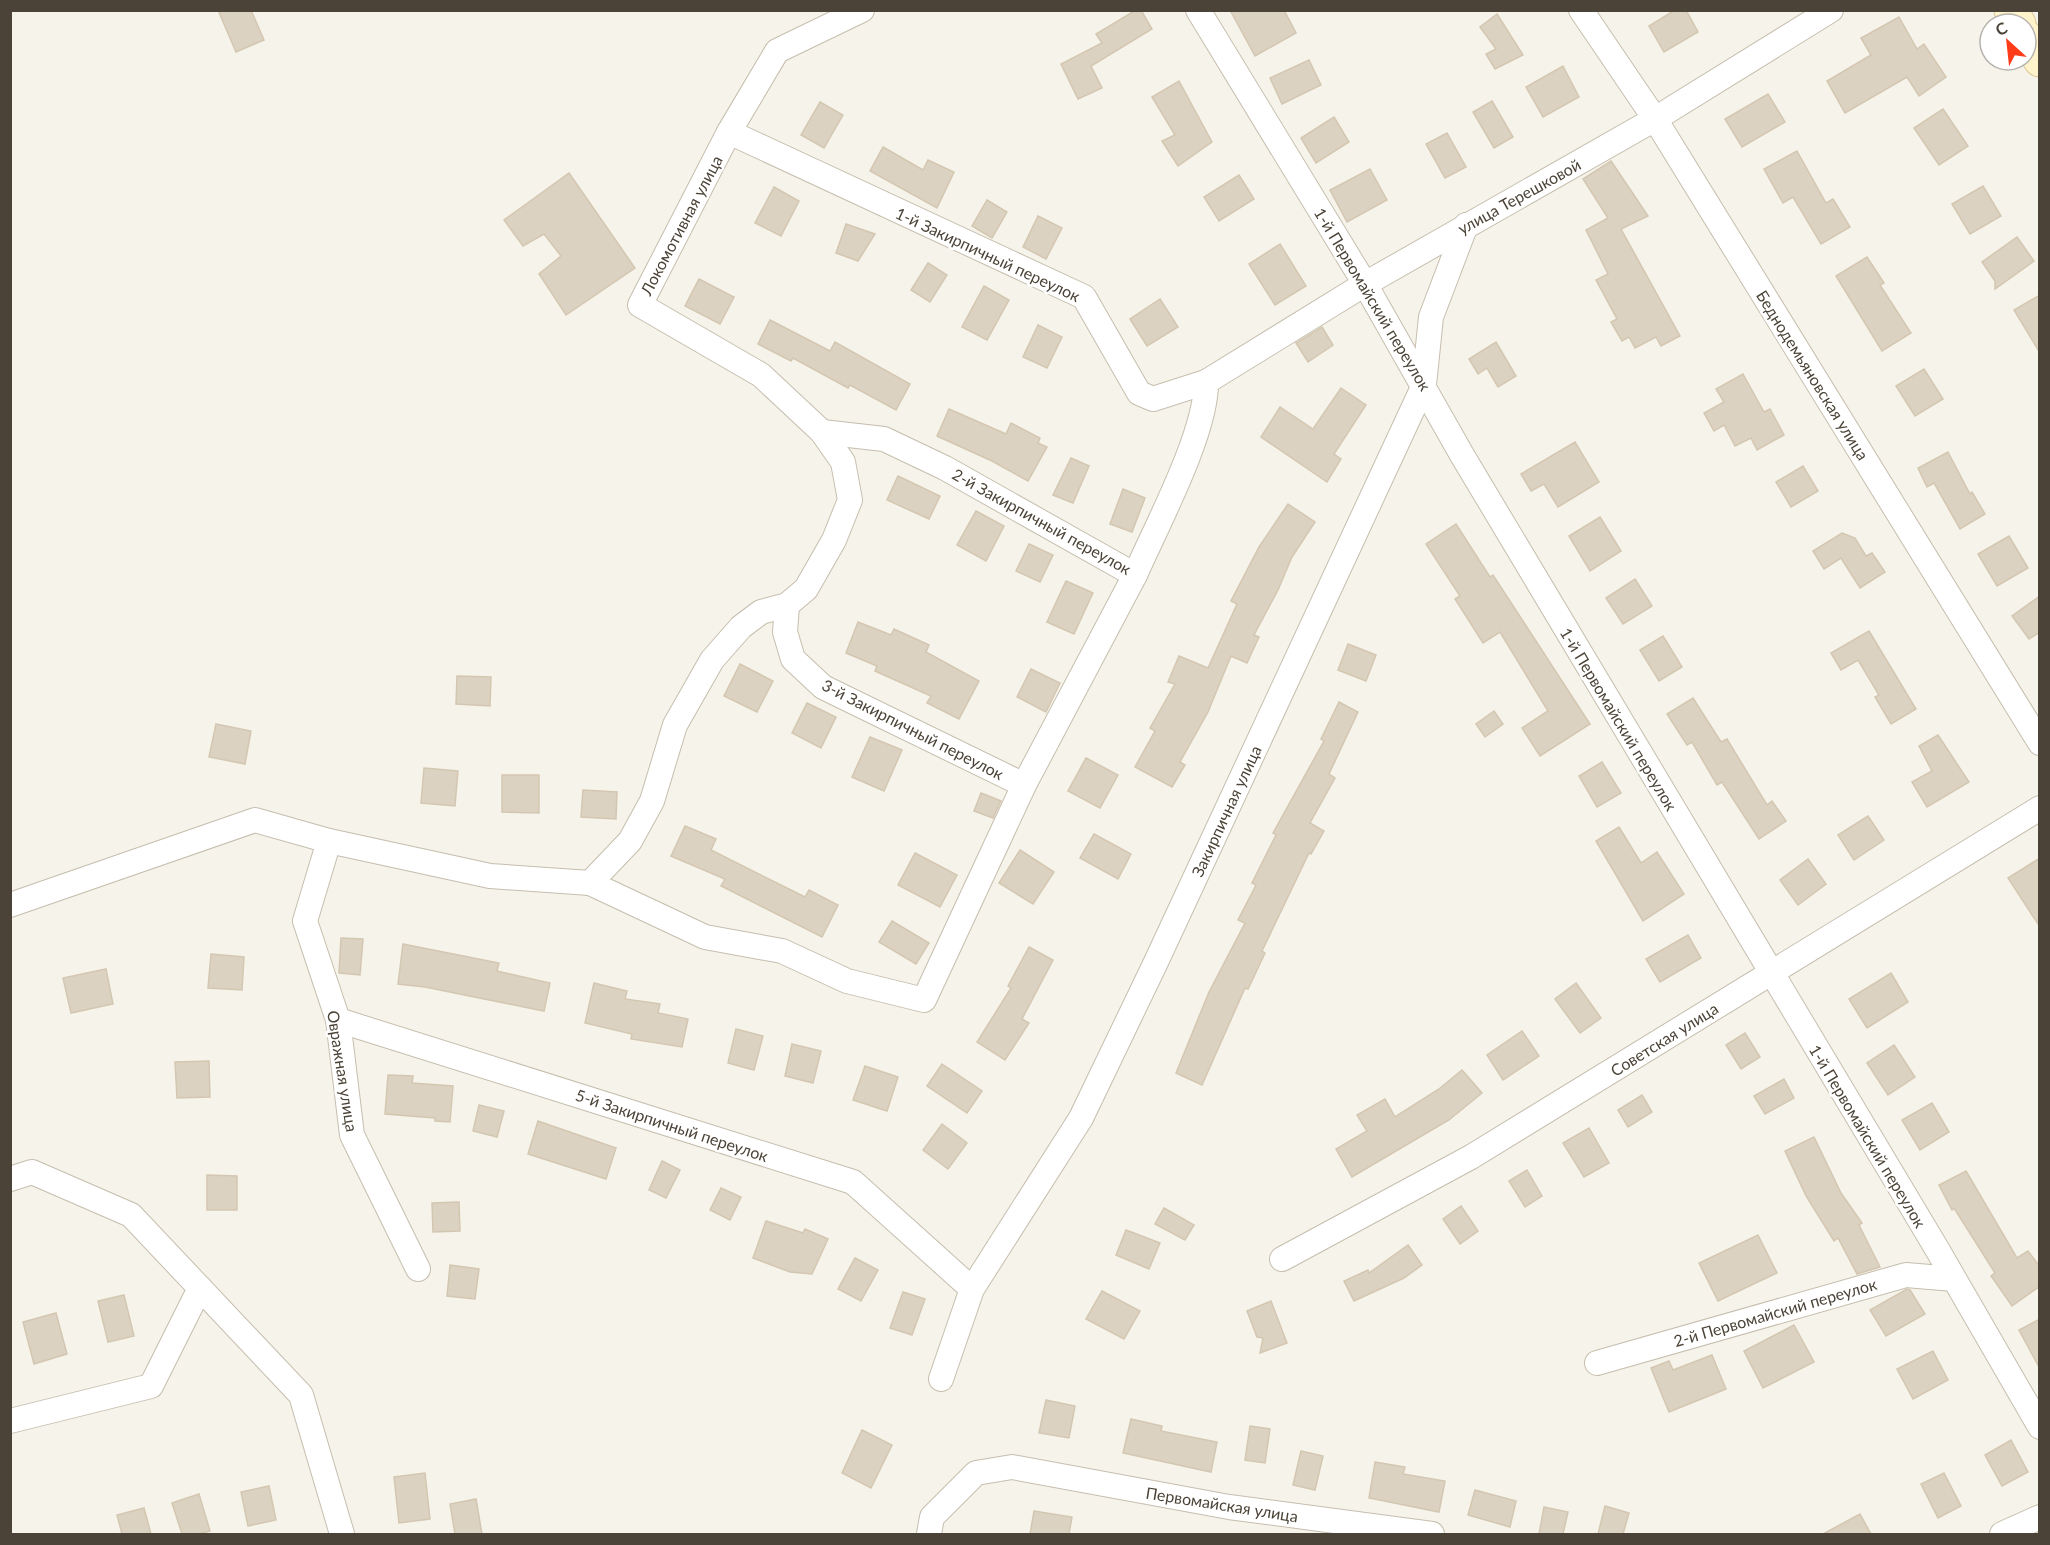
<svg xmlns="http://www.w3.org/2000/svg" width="2050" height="1545" viewBox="0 0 2050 1545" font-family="Lato,sans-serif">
<rect width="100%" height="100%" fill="#f6f3ea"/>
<g fill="#dcd2c1" stroke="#d4c7b1" stroke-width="1.5">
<polygon points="218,10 251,10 264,40 236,52"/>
<polygon points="1136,10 1141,10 1152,29 1091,66 1102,88 1078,99 1061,64 1102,43 1096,34"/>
<polygon points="1230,10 1284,10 1296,33 1255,56"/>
<polygon points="1675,10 1686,10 1698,32 1664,52 1649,26"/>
<polygon points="1497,14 1523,55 1495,69 1486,54 1496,49 1480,27"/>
<polygon points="1899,17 1917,49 1924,44 1946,77 1919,96 1907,77 1845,113 1827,81 1871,55 1861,38"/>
<polygon points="1309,60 1321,85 1282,104 1270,78"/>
<polygon points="1563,66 1579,97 1543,117 1526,87"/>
<polygon points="1179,81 1212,142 1178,166 1162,141 1175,135 1152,97"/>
<polygon points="1768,94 1785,122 1742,147 1725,119"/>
<polygon points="1492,101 1513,137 1494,148 1473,112"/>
<polygon points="820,102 843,115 824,148 801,135"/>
<polygon points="1943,109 1968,146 1939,165 1914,128"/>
<polygon points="1334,117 1349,142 1316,163 1301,138"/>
<polygon points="1447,133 1466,167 1445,178 1426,144"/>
<polygon points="883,147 923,170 928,160 954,172 937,208 870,171"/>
<polygon points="1797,151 1826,203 1833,199 1850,227 1821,244 1793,197 1783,203 1764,169"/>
<polygon points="1611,161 1648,216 1621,229 1680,336 1661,346 1656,337 1635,348 1629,337 1622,341 1611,322 1617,319 1596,280 1608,274 1586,230 1608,218 1583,179"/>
<polygon points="1370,169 1387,200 1347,222 1330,190"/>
<polygon points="569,173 635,268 566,315 539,274 561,256 544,234 523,246 504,220"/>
<polygon points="1239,175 1254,199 1219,221 1204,197"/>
<polygon points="1983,186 2001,216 1970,234 1952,204"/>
<polygon points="774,187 799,201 781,236 755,223"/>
<polygon points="987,200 1007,212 992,238 972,226"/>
<polygon points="1038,216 1062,228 1046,259 1023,247"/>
<polygon points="846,224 875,234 858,261 836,253"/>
<polygon points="2017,237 2034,261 1995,289 1995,281 1982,262"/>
<polygon points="1280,244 1306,286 1275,305 1249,264"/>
<polygon points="1867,257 1884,283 1880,285 1911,333 1882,351 1836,276"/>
<polygon points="928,263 947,275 930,302 911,290"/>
<polygon points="699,279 734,297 720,324 685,306"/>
<polygon points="984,286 1009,300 987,340 962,327"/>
<polygon points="2040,295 2040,353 2014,310"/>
<polygon points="1160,299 1178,327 1147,346 1130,319"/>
<polygon points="770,320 830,351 835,342 910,384 896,410 850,385 848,388 793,358 791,361 758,344"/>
<polygon points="1038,325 1062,337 1047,368 1023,357"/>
<polygon points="1322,327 1333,345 1308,362 1296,343"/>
<polygon points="1496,342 1516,376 1498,387 1487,368 1478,374 1469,359"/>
<polygon points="1924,369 1943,399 1915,416 1896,386"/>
<polygon points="1743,374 1764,412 1770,409 1784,435 1757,450 1751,438 1735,446 1724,425 1714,431 1704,413 1724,402 1716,389"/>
<polygon points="1341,388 1366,405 1334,454 1341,459 1327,482 1261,437 1280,407 1313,429"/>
<polygon points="949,409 1006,434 1011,423 1040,438 1038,443 1047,447 1028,481 992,461 937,436"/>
<polygon points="1575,442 1599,482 1558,507 1544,484 1531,491 1521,474"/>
<polygon points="1948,452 1970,494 1972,492 1985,514 1960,529 1934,483 1927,487 1918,468"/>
<polygon points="1071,458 1089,466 1073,503 1053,495"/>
<polygon points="1803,466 1818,491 1791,507 1776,482"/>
<polygon points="898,476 940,496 929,519 887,500"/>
<polygon points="1123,489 1145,498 1132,532 1110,524"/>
<polygon points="1288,504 1315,522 1292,557 1278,590 1254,635 1259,637 1247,663 1231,656 1208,712 1180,762 1185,765 1172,787 1135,767 1155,731 1150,728 1175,684 1168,682 1179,656 1208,668 1237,604 1231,601 1259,547"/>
<polygon points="976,511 1004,526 986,561 957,545"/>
<polygon points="1600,517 1621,551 1590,571 1569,536"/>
<polygon points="1456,524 1490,577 1493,575 1590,724 1540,756 1522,728 1548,711 1500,632 1483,643 1455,599 1460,596 1426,544"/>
<polygon points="1842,533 1855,538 1866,556 1872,553 1885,572 1860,588 1841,558 1824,569 1813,551"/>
<polygon points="2009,536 2028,568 1997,586 1978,554"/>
<polygon points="1029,544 1053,555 1040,582 1016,571"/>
<polygon points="1635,579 1652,606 1623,624 1606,598"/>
<polygon points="1066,581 1093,593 1074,634 1047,622"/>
<polygon points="2040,596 2040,632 2029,639 2012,616"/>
<polygon points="858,622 891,635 894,629 929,645 926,652 979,681 959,719 927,703 931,696 875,671 877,666 846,653"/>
<polygon points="1869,631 1916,709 1891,724 1875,697 1879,695 1858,660 1841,670 1831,653"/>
<polygon points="1663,636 1682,667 1659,681 1640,650"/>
<polygon points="1348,644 1376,655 1366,681 1338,670"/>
<polygon points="740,664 773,681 757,712 724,696"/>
<polygon points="1031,669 1060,683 1046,712 1017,697"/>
<polygon points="457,676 491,677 490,706 456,704"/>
<polygon points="1693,698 1721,742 1727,739 1767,805 1772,801 1786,821 1759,839 1722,782 1717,785 1692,742 1687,745 1667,714"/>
<polygon points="1339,702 1358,712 1329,774 1335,778 1310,823 1324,831 1311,854 1309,853 1262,951 1265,953 1248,989 1245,988 1202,1085 1176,1073 1209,992 1245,923 1238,920 1256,885 1252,883 1276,835 1273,833 1324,741 1321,739"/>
<polygon points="807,703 836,717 821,748 792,733"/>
<polygon points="1494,711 1503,724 1485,737 1476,724"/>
<polygon points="216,724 251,731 245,764 209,757"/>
<polygon points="1938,735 1969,782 1927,807 1912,782 1932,771 1919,746"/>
<polygon points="870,737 902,750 884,791 852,777"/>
<polygon points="1086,758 1118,775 1100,808 1068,791"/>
<polygon points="1602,762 1621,793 1597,807 1579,776"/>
<polygon points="424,768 458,771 455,806 421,803"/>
<polygon points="502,775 539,775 539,813 502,812"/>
<polygon points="583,790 617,792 616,819 581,817"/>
<polygon points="981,793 1001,801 993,818 974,811"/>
<polygon points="1868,816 1884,840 1854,860 1838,835"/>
<polygon points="685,826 716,839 711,850 805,897 809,890 838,905 822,937 721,886 725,879 671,856"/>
<polygon points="1619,827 1641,863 1657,852 1684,894 1643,921 1596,841"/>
<polygon points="1094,834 1131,854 1118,879 1080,858"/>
<polygon points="1020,850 1054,872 1033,904 999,883"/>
<polygon points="915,853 957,875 940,907 898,885"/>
<polygon points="2040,858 2040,927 2008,878"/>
<polygon points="1808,859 1826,884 1798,905 1780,880"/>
<polygon points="892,921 929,943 916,964 879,942"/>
<polygon points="1688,935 1701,958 1660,982 1646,959"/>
<polygon points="341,938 363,939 360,975 339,973"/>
<polygon points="403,944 499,963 497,971 550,983 544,1011 425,987 398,984"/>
<polygon points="1029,947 1053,960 1022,1019 1029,1023 1005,1060 977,1042 1011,988 1008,986"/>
<polygon points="211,954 244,957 242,990 208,988"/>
<polygon points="106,969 113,1004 71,1013 63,978"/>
<polygon points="1891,973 1908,1002 1867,1028 1849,999"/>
<polygon points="594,983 627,991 625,999 660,1004 658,1013 688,1019 682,1047 631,1039 632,1034 585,1023"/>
<polygon points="1576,983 1601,1018 1580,1033 1555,999"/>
<polygon points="736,1029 763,1036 754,1070 728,1063"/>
<polygon points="1522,1031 1539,1056 1503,1080 1487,1055"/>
<polygon points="1745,1033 1760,1057 1741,1069 1726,1045"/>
<polygon points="792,1044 821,1051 813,1083 785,1076"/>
<polygon points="1894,1045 1915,1077 1888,1095 1867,1063"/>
<polygon points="209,1061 210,1097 177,1098 175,1062"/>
<polygon points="942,1064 982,1091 967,1113 927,1086"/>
<polygon points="865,1066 898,1077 887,1111 853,1100"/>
<polygon points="1462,1070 1482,1093 1449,1120 1352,1177 1336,1149 1367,1131 1357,1115 1385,1099 1395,1117 1439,1089"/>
<polygon points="388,1075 413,1076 412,1083 453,1086 450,1122 435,1121 435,1118 385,1114"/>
<polygon points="1784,1079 1794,1098 1765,1114 1754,1096"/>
<polygon points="1642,1095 1652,1112 1628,1127 1618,1110"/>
<polygon points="1932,1103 1949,1132 1920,1150 1902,1120"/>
<polygon points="479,1105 504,1111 497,1137 473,1131"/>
<polygon points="538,1121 616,1148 606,1179 528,1154"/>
<polygon points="942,1124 967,1143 948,1169 923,1150"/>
<polygon points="1589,1128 1609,1163 1584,1177 1563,1143"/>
<polygon points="1814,1137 1841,1193 1862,1223 1859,1225 1880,1267 1857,1274 1838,1238 1834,1241 1806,1196 1785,1151"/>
<polygon points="662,1161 680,1170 666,1198 649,1190"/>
<polygon points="1527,1170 1542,1196 1525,1207 1509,1181"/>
<polygon points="1966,1171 2017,1258 2028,1251 2040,1267 2040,1286 2012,1306 1991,1276 1995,1273 1954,1208 1952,1210 1939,1185"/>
<polygon points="207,1175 237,1176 237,1210 207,1210"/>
<polygon points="721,1188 741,1197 730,1220 710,1210"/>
<polygon points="459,1202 460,1231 433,1232 432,1203"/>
<polygon points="1461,1206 1478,1231 1460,1244 1443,1219"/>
<polygon points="1164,1208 1194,1225 1185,1240 1155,1224"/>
<polygon points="766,1221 803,1233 805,1229 828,1239 812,1274 790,1272 753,1258"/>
<polygon points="1126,1230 1160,1243 1149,1269 1116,1255"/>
<polygon points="1758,1235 1777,1273 1718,1301 1699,1263"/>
<polygon points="1408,1245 1422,1265 1404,1278 1354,1301 1344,1281 1368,1270 1369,1273"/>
<polygon points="855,1258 878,1270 861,1301 838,1289"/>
<polygon points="450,1265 479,1269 475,1299 447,1296"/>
<polygon points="1907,1289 1910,1290 1925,1314 1886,1336 1870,1310"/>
<polygon points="1102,1291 1140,1311 1124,1339 1086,1319"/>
<polygon points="903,1292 925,1299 912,1335 890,1328"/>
<polygon points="124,1295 134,1336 108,1342 98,1301"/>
<polygon points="1271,1301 1287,1343 1260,1353 1263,1338 1257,1337 1247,1311"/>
<polygon points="56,1313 67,1354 34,1364 23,1322"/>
<polygon points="2040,1319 2040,1369 2019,1330"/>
<polygon points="1794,1325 1814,1362 1763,1388 1744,1351"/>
<polygon points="1933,1351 1948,1380 1913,1399 1897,1369"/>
<polygon points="1712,1355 1726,1389 1669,1412 1651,1368 1669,1361 1673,1370"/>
<polygon points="1046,1400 1075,1406 1069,1438 1039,1433"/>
<polygon points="1131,1419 1162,1426 1161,1431 1217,1442 1211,1472 1123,1453"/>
<polygon points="1250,1426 1270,1429 1265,1463 1245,1460"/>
<polygon points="862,1430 892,1445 871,1488 842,1473"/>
<polygon points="2011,1440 2028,1472 2002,1486 1985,1455"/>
<polygon points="1301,1451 1323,1456 1315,1490 1293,1485"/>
<polygon points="1375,1462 1405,1467 1403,1474 1445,1481 1439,1512 1369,1498"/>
<polygon points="425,1473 430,1519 399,1523 394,1477"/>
<polygon points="1944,1473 1961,1506 1938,1518 1921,1484"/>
<polygon points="269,1486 276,1520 248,1526 241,1492"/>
<polygon points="1475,1490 1516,1501 1510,1527 1468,1515"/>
<polygon points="199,1494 210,1531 199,1534 182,1534 172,1503"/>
<polygon points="476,1499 482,1534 455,1534 450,1504"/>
<polygon points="1605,1506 1629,1513 1623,1534 1598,1534"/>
<polygon points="1544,1507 1568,1512 1563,1534 1539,1534"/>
<polygon points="144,1508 151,1534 122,1534 117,1515"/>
<polygon points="1034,1511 1072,1517 1069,1534 1030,1534"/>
<polygon points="1860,1514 1871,1534 1823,1534"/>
</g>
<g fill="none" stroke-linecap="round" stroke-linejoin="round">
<g stroke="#c6beae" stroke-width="26">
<g id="street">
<polyline points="1198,10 1365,284 1462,455 1937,1249 2040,1427"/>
<polyline points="1581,10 1655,119 2040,743"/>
<polyline points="729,132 1084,297 1139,393 1153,399 1206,382 1365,284 1655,119 1831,10"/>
<path d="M822 432 884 439 945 468 1135 575C1156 527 1207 432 1206 382"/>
<polyline points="787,605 785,632 793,659 823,687 1024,785"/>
<polyline points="329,841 490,876 590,883 705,937 782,951 847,981 924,1000 1024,785 1135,575"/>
<polyline points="590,883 630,841 652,801 675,725 712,660 741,627 761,612 787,605 806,589 834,540 850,500 843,462 822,432 761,375 640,305 729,132 777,51 862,10"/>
<polyline points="10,905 255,820 329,841 305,921 338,1020 352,1135 418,1269"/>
<polyline points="338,1020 853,1182 972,1289"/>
<polyline points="10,1179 32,1172 131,1215 301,1395 342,1534"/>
<polyline points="1282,1259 1471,1157 2040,808"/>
<polyline points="1597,1363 1906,1275 1954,1279"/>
<polyline points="941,1379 972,1289 1081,1118 1156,962 1424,385 1431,317 1466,225"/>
<polyline points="10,1421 151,1386 200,1288"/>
<polyline points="929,1534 932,1517 976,1473 1012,1467 1229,1507 1432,1534"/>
<polyline points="2002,1534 2040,1517"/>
</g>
</g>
<g stroke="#dac896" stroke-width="35">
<g id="secondary">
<polyline points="2011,10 2019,24"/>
<polyline points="2026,37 2040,60"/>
</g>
</g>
<use href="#street" stroke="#fff" stroke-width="24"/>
<use href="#secondary" stroke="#fff3cb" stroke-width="33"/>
</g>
<g text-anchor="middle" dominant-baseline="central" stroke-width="5" stroke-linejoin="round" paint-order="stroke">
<g font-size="16" fill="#4b4337" stroke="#fff">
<text transform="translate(1519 196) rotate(-29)">улица Терешковой</text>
<text transform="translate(681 225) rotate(-62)">Локомотивная улица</text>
<text transform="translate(988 254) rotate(25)">1-й Закирпичный переулок</text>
<text transform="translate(1373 299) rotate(59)">1-й Первомайский переулок</text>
<text transform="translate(1813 375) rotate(58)">Беднодемьяновская улица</text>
<text transform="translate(1042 521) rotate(29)">2-й Закирпичный переулок</text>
<text transform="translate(1619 719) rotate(59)">1-й Первомайский переулок</text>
<text transform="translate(913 729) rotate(27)">3-й Закирпичный переулок</text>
<text transform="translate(1226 811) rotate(-65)">Закирпичная улица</text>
<text transform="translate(1664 1039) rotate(-32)">Советская улица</text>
<text transform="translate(343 1071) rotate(81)">Овражная улица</text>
<text transform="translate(672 1125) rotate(18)">5-й Закирпичный переулок</text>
<text transform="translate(1868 1136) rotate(59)">1-й Первомайский переулок</text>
<text transform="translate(1775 1312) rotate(-16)">2-й Первомайский переулок</text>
<text transform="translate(1222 1504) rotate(9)">Первомайская улица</text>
</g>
</g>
<rect width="2050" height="1545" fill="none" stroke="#4b4337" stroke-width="24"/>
<g transform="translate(2008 42) rotate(333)"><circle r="28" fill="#ffffff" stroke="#b7b4af" stroke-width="1.5"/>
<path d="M0-4.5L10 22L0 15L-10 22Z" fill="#ff3c18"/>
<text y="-9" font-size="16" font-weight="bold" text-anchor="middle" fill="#4b4337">С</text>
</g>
</svg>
